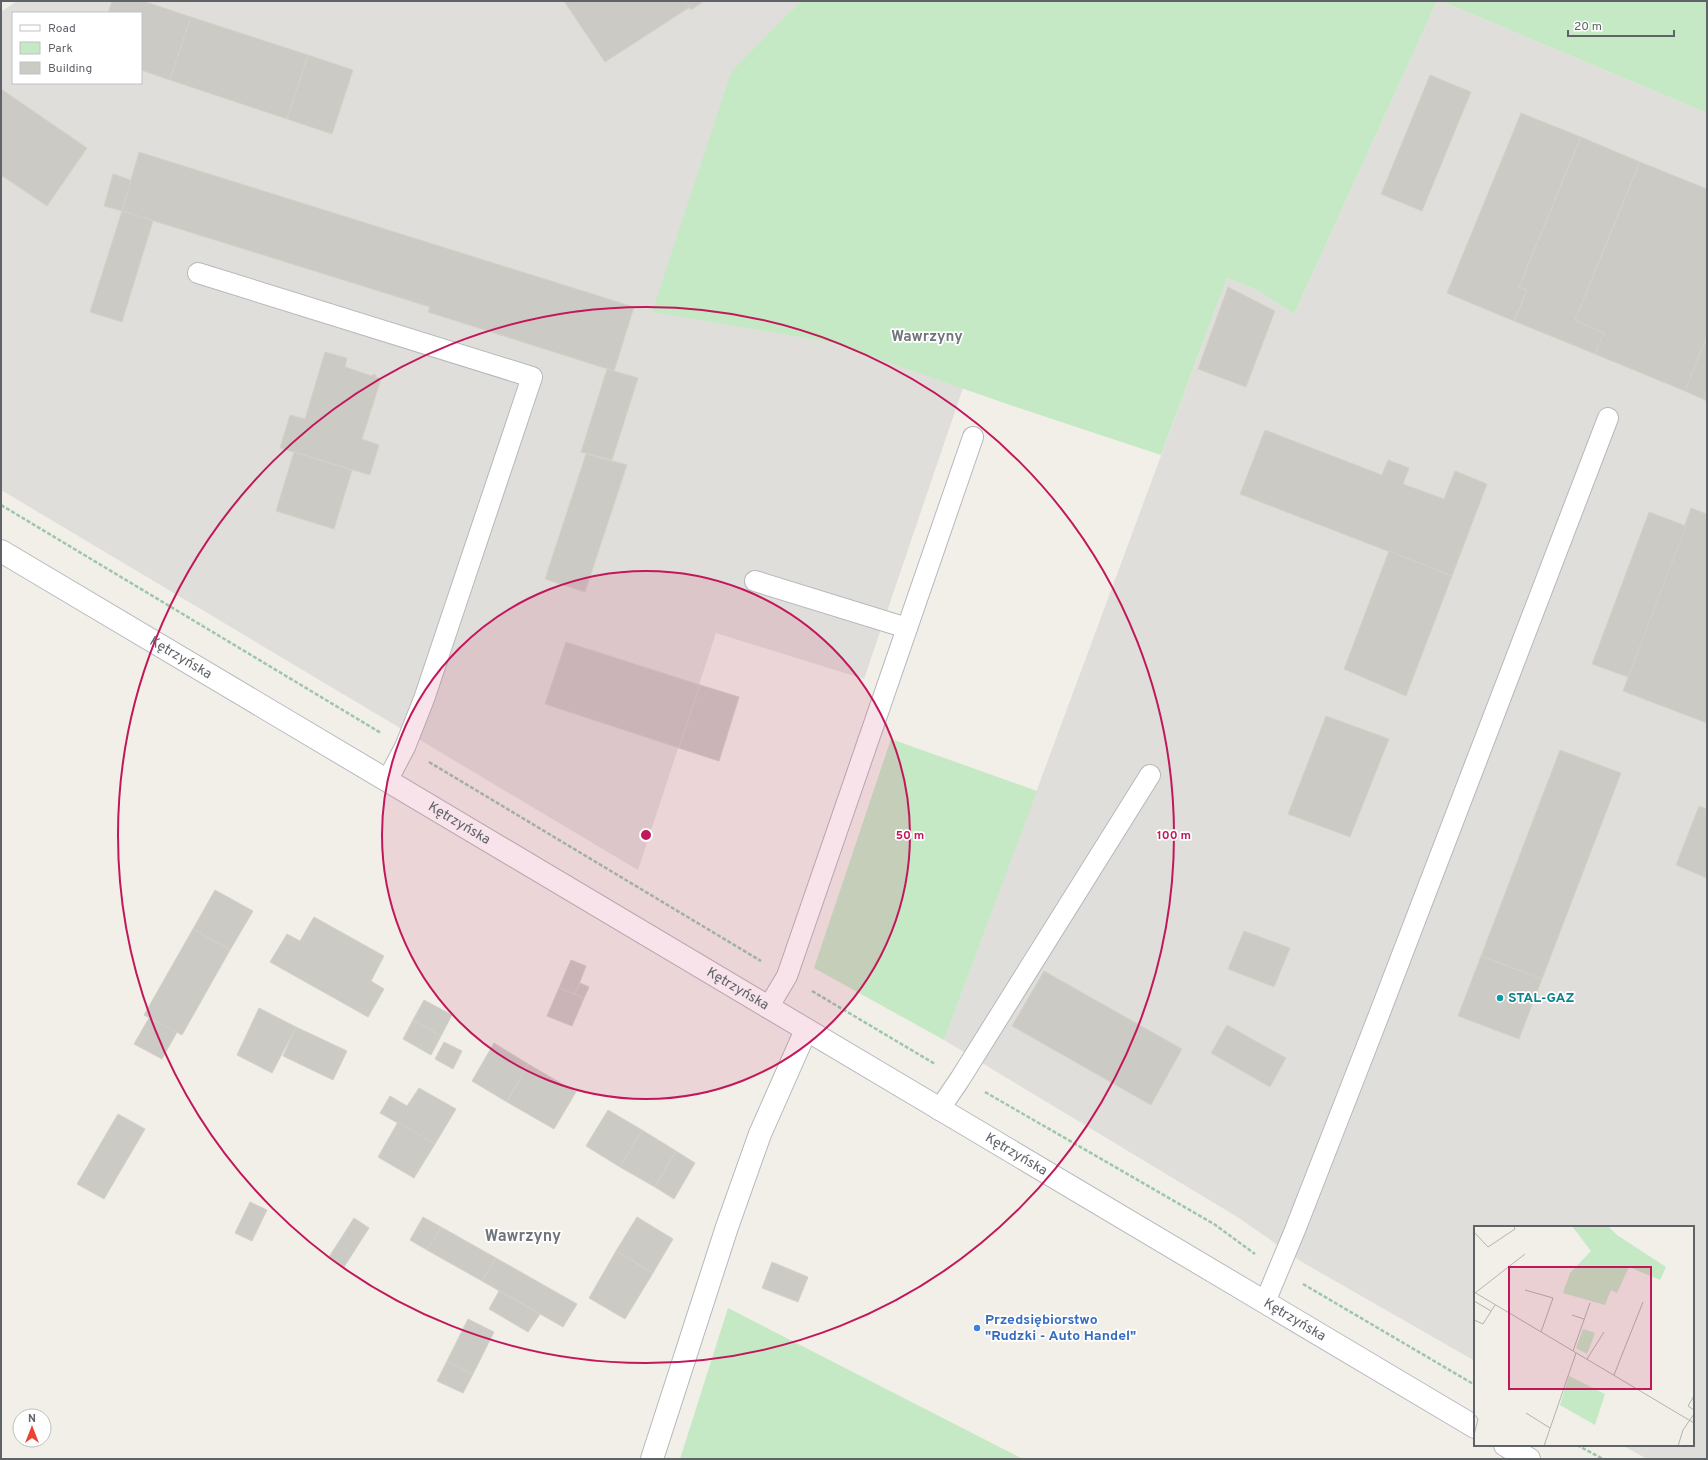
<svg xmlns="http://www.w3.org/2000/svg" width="1708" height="1460" viewBox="0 0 1708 1460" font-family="Overpass,sans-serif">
<rect width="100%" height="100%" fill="#f1efe8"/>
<g fill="#e0deda" fill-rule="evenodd">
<path d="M17 1H801L731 73 653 311 829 342 963 388 864 679 716 633 638 870 1 490V12ZM13 13H141V83H13Z"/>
<polygon points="1437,1 1441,1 1707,113 1707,1459 1647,1459 1622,1445 1693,1445 1693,1227 1475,1227 1475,1361 1302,1262 1239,1218 944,1040 1227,278 1257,290 1294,314"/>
</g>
<g fill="#c5e8c5">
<polygon points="801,1 1437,1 1294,314 1257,290 1227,278 1161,455 1019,408 829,342 652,312 731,72"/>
<polygon points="1441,1 1707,1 1707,113"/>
<polygon points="891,739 1037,791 944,1040 814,968"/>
<polygon points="728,1308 1023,1459 680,1459"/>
</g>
<g fill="#cccac5" stroke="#d6d1c6">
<polygon points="112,1 143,1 191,17 170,80 141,70 141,13 108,13"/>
<polygon points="564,1 686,1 690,7 605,62"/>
<polygon points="686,1 704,1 691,10"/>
<polygon points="191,17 308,55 287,119 170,80"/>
<polygon points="308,55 353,70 332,134 287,119"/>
<polygon points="1430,75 1471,92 1422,211 1381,194"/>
<polygon points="1,89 87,148 47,206 1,175"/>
<polygon points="1521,113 1581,137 1519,287 1527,290 1514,321 1447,293"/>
<polygon points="1581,137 1640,162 1575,320 1604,333 1595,354 1514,321 1527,290 1519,287"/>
<polygon points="139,152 634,307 614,371 428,312 430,307 122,211"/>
<polygon points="1640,162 1707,189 1707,337 1685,391 1595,354 1604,333 1575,320"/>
<polygon points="113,174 131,180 122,211 104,206"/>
<polygon points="122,211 153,221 122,322 90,312"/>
<polygon points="1228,287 1275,311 1246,387 1198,369"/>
<polygon points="1707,337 1707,401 1685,391"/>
<polygon points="325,352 347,358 345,367 372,376 373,374 376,375 376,377 381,379 362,439 379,445 370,475 280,448 290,415 305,419"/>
<polygon points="607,369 638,378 612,460 581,452"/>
<polygon points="1265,430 1382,475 1388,460 1409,468 1403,484 1444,499 1455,471 1487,484 1452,576 1240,494"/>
<polygon points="294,452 352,470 334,529 276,511"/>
<polygon points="586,454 627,465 585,592 545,579"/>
<polygon points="1691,508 1707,514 1707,723 1623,691"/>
<polygon points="1649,512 1686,526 1628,677 1592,664"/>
<polygon points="1389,551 1452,576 1406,696 1344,669"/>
<polygon points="566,642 700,685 679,748 545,704"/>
<polygon points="700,685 739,697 719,761 679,748"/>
<polygon points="1326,716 1389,739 1350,837 1288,814"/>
<polygon points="1560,750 1621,773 1542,979 1481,956"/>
<polygon points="1699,806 1707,809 1707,878 1676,865"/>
<polygon points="215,890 253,911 230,950 193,929"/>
<polygon points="314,917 384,956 371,981 384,989 368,1017 270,962 287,934 300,941"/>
<polygon points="193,929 230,950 182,1035 144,1015"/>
<polygon points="1244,931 1290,948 1274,987 1228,969"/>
<polygon points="1481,956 1542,979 1519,1039 1458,1016"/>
<polygon points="571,960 586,966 575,994 559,988"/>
<polygon points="1044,971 1182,1049 1151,1105 1012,1026"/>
<polygon points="580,983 589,987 584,998 575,994"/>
<polygon points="559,988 584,998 572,1026 547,1016"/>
<polygon points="424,1000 452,1015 441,1036 413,1020"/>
<polygon points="259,1008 296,1027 272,1073 237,1055"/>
<polygon points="149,1018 177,1032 162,1059 134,1044"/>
<polygon points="413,1020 441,1036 431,1055 403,1039"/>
<polygon points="1227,1025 1286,1058 1270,1087 1211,1053"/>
<polygon points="296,1027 347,1051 333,1080 283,1056"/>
<polygon points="444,1042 462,1051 453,1069 435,1059"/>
<polygon points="494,1043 528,1064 507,1102 472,1081"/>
<polygon points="528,1064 576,1092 554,1129 507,1102"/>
<polygon points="419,1088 456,1109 435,1144 380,1113 390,1096 407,1106"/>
<polygon points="608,1110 642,1130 620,1167 586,1146"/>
<polygon points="118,1114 145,1129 104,1199 77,1184"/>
<polygon points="398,1122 435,1144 414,1178 378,1157"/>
<polygon points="642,1130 676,1151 655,1187 620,1167"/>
<polygon points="676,1151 695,1163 674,1199 655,1187"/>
<polygon points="250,1202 267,1210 252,1241 235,1233"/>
<polygon points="423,1217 441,1227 427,1250 410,1240"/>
<polygon points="637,1217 673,1239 653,1273 616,1251"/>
<polygon points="354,1218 369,1228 344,1267 329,1257"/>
<polygon points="441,1227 496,1258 482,1281 427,1250"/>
<polygon points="616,1251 653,1273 625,1319 589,1298"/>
<polygon points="496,1258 577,1304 563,1327 482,1281"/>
<polygon points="772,1262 808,1277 798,1302 762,1288"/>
<polygon points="499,1291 540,1314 528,1332 489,1309"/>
<polygon points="468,1319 494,1332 473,1374 447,1361"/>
<polygon points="447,1361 473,1374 463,1393 437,1381"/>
</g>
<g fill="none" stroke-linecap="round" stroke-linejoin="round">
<g stroke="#b5b8bc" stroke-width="22">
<g id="service">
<polyline points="198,273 532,377 424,699 405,747 387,781"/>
<polyline points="755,581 907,628"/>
<polyline points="768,1008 787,976 973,437"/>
<polyline points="939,1110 960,1079 1150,775"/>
<polyline points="1265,1302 1295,1230 1377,1020 1608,418"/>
</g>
</g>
<g stroke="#b5b8bc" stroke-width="24">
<polyline id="minor" points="652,1459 727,1227 760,1134 806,1030"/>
</g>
<g stroke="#b6babf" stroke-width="24">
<g id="secondary">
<path id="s1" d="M1 551 1475 1427"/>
<polyline points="1505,1445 1529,1459"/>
</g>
</g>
<g stroke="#9cc7a9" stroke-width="2.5" stroke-dasharray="4 2" stroke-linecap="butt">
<polyline points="1,505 381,733"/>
<polyline points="429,762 761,961"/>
<polyline points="812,991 935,1064"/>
<polyline points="985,1092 1214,1224 1255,1254"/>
<polyline points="1303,1284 1475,1385"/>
<polyline points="1577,1445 1603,1459"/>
</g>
<use href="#service" stroke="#fff" stroke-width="20"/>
<use href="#minor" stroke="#fff" stroke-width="22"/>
<use href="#secondary" stroke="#fff" stroke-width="22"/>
</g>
<circle cx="646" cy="835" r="264" fill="#c2185b" fill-opacity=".12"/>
<g fill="none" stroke="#c2185b" stroke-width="2">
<circle cx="646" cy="835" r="264"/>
<circle cx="646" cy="835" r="528"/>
</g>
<circle fill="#0f9aa8" stroke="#fff" stroke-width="1.5" cx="1500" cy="998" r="4"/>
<circle fill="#3f7fe0" stroke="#fff" stroke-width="1.5" cx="977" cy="1328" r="4"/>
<g text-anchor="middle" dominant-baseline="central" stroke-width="3.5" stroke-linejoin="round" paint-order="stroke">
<g font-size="14" fill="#5f6368" stroke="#fff">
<text stroke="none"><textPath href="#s1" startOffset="209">Kętrzyńska</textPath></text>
<text stroke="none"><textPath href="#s1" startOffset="533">Kętrzyńska</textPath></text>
<text stroke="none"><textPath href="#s1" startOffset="857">Kętrzyńska</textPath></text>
<text stroke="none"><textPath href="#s1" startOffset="1181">Kętrzyńska</textPath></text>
<text stroke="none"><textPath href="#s1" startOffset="1505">Kętrzyńska</textPath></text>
</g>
<g font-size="14" font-weight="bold" fill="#0d838f" stroke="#fff" text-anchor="start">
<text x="1508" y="998">STAL-GAZ</text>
</g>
<g font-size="14" font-weight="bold" fill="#366cbe" stroke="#fff" text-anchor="start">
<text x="985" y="1320">Przedsiębiorstwo<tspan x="985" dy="16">"Rudzki - Auto Handel"</tspan></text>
</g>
<g font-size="15" font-weight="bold" fill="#70757a" stroke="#fff">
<text x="927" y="337">Wawrzyny</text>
</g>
<g font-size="16" font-weight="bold" fill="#70757a" stroke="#fff">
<text x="523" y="1237">Wawrzyny</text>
</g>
</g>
<g transform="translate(1474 1226)">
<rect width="220" height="220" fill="#f1efe8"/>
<path d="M98 0H134L143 9 192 41 186 54 155 41 143 67 137 64 131 79 89 67 96 47 117 25ZM109 103 121 107 113 128 102 122ZM95 150 131 168 121 199 86 179Z" fill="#c5e8c5"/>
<path fill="none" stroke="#b3b3b1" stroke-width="1" d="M0 6 14 21 41 3 40 0M51 64 79 72 67 106M0 66 220 197M1 67 51 28M0 75 17 85M98 89 110 93M0 94 9 98 21 79M99 125 116 77M113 133 130 106M140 149 169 76M220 170 214 180 220 184M52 187 76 202M0 188 4 193 0 209M70 220 102 127M204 220 209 204 220 188"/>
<path fill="#c2185b" fill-opacity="0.15" stroke="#c2185b" stroke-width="2" d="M35 41H177V163H35Z"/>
<rect width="220" height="220" fill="none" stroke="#5f6368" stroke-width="2"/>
</g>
<circle cx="646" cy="835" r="6" fill="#c2185b" stroke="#fff" stroke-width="2"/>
<g font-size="12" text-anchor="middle" font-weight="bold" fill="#c2185b" stroke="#fff" stroke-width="3.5" stroke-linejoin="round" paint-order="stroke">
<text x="910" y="839">50 m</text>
<text x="1174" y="839">100 m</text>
</g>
<rect width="1708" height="1460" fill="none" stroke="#5f6368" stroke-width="4"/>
<rect x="12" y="12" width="130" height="72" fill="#ffffff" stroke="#bfc1c3"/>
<rect x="20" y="25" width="20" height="6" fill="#ffffff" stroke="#bfc1c3"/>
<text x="48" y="32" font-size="12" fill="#5f6368">Road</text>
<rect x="20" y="42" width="20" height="12" fill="#c5e8c5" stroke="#bfc1c3"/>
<text x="48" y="52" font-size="12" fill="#5f6368">Park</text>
<rect x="20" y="62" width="20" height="12" fill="#cccac5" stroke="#bfc1c3"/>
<text x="48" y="72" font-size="12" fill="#5f6368">Building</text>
<g transform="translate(32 1428)"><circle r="19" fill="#ffffff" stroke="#bfc1c3"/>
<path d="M0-3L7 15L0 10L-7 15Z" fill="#ea4335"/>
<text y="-6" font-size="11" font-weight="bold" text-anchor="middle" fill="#5f6368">N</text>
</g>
<path d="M1568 30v6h106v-6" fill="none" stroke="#5f6368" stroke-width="2"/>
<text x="1574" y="30" font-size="12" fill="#5f6368" stroke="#ffffff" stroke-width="3" paint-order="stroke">20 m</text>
</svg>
